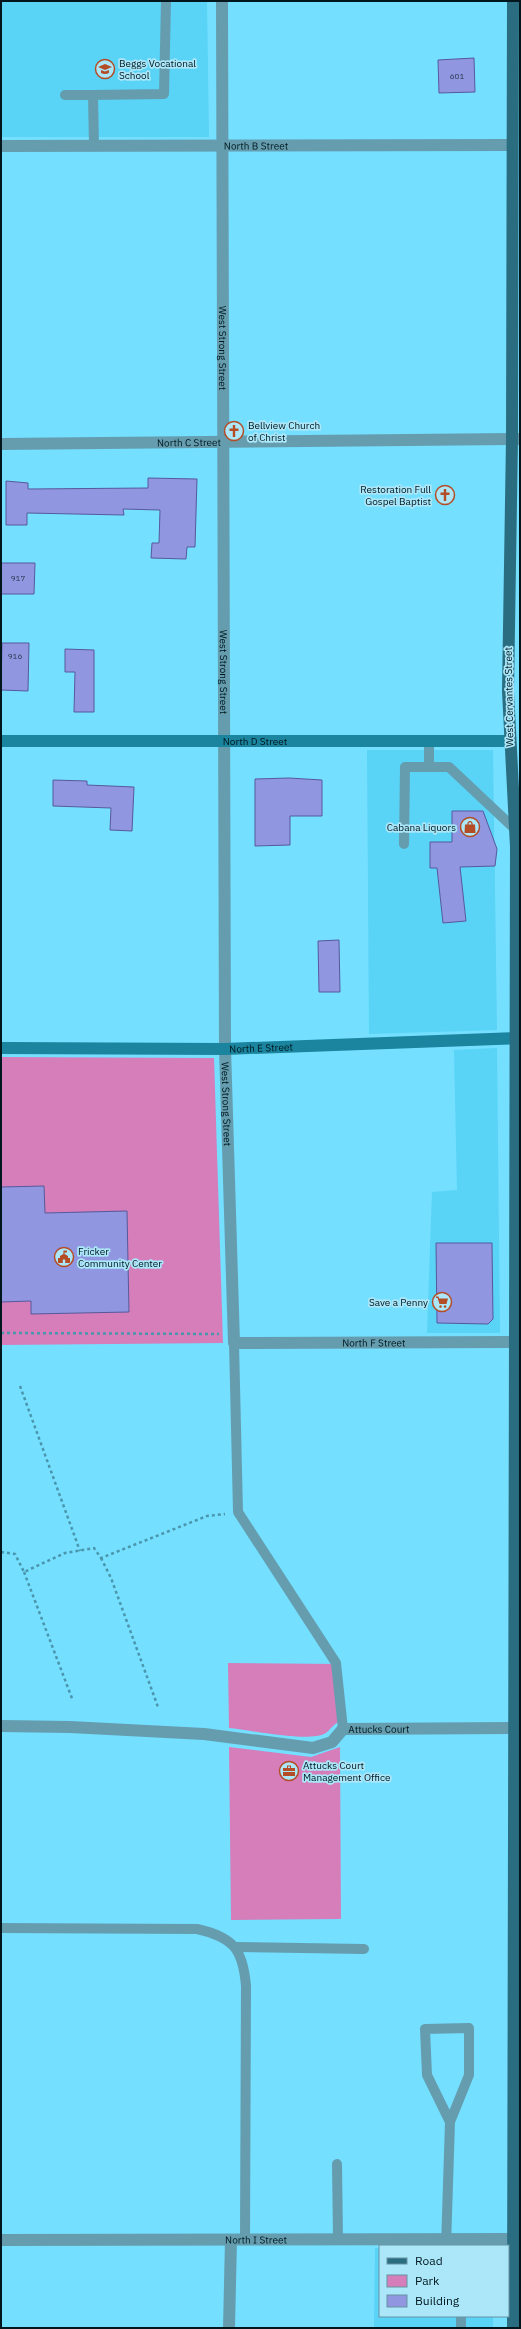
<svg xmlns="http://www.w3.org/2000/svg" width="521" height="2329" viewBox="0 0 521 2329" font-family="'IBM Plex Sans',sans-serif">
<rect width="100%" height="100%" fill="#74dfff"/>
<g fill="#59d3f6">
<polygon points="1,1 207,1 209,137 1,137"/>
<polygon points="367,750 493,750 497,1030 369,1034"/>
<polygon points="497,1048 500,1333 427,1333 432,1192 457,1190 454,1050"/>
<polygon points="375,2248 380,2248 380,2316 493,2316 493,2328 374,2328"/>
</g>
<g fill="#d57eba">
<polygon points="1,1057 214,1058 223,1343 1,1345"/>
<path d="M228 1663 340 1664V1721C333 1724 330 1731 324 1734 307 1742 250 1730 229 1728Z"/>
<polygon points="229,1747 311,1757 340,1747 341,1919 231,1920"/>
</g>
<g fill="#9096df" stroke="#56599d">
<polygon points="474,58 475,92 439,93 438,60"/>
<polygon points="148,478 197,479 195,547 187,547 186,559 151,558 152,543 159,543 160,510 123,509 124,515 27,513 27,525 6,525 6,481 28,483 28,489 148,488"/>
<polygon points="1,563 35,563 34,594 1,594"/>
<polygon points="2,643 29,643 28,691 1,690"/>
<polygon points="65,649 94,650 94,712 74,712 75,672 65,672"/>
<polygon points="289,778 322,780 322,816 290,816 290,845 255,846 255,779"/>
<polygon points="53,780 87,781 87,785 134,787 132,831 110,830 111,808 53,806"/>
<polygon points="452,811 483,811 497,849 495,866 460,867 466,921 443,923 437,868 430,868 430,842 452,842"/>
<polygon points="339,940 340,992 319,992 318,941"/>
<polygon points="44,1186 45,1213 127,1211 129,1312 31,1314 31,1301 1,1302 1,1187"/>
<polygon points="436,1243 492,1243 493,1319 488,1324 437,1323"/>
</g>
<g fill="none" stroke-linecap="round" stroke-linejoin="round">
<g stroke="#4a96ad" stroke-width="2.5" stroke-dasharray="3 3" stroke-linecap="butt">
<polyline points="1,1333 219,1334"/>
<polyline points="20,1386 80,1551"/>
<polyline points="1,1552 15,1554 24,1572 65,1553 94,1548 101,1558 207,1516 225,1514"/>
<polyline points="101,1558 111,1578 158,1707"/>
<polyline points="24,1572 73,1701"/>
</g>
<g stroke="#659daf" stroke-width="10">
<polyline points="65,95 93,95"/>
<polyline points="94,146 93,95 164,94 166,1"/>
<polyline points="429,741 429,767"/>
<polyline points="404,844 405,767 449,767 515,829"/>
<polyline points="234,1343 238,1512 336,1663 343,1729"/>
<path d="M1 1928 197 1929C233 1937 243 1949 246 1986L245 2240"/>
<polyline points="237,1947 364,1949"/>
<polyline points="337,2164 338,2239"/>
<polyline points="446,2246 450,2122 427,2075 425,2029 469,2028 469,2075 450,2122"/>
<polyline points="461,2316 461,2328"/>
</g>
<g stroke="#659daf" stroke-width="12">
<path id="s1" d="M222 1 225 1049 234 1343 515 1342"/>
<path id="s2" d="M1 146 512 145"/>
<path id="s3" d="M1 444 520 439"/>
<path id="s4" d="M1 1726 70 1727 204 1734 313 1748 332 1742 343 1729 514 1728"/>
<path id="s5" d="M1 2240 512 2239"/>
<polyline points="229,2328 231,2240"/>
</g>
<g stroke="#1b849e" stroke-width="12">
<path id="s6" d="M1 741H509"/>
<path id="s7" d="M1 1048 225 1049 520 1038"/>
</g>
<polyline stroke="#2a6d80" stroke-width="12" points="513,2328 516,847 508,691 512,439 513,1"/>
</g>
<defs>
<g id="school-ring" transform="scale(1)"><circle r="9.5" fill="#abe6f9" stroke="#b44d26" stroke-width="1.5"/><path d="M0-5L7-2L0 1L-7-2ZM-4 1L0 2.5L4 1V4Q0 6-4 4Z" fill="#b44d26"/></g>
<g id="church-ring" transform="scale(1)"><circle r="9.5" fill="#abe6f9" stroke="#b44d26" stroke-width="1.5"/><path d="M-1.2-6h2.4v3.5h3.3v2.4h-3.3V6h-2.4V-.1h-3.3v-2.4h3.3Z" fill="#b44d26"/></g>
<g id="shop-ring" transform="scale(1)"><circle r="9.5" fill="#abe6f9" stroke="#b44d26" stroke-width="1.5"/><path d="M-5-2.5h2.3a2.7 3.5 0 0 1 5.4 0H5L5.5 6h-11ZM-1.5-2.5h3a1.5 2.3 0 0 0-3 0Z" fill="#b44d26"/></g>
<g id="civic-ring" transform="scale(1)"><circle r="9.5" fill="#abe6f9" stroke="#b44d26" stroke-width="1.5"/><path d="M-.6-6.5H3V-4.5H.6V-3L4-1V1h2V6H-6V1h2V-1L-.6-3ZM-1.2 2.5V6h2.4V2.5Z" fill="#b44d26"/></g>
<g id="supermarket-ring" transform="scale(1)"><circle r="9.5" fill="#abe6f9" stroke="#b44d26" stroke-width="1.5"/><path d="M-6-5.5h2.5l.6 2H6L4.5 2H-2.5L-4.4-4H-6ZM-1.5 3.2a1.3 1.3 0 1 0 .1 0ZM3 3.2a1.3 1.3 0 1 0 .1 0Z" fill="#b44d26"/></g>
<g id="office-ring" transform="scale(1)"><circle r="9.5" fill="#abe6f9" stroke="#b44d26" stroke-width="1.5"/><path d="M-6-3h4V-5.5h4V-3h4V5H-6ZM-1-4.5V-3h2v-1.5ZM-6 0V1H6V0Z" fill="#b44d26"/></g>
</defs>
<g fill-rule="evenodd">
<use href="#school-ring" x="105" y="69"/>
<use href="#church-ring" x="234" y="431"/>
<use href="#church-ring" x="445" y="495"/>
<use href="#shop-ring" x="470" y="827"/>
<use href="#civic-ring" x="64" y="1257"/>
<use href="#supermarket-ring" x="442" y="1302"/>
<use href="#office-ring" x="289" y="1771"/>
</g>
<g text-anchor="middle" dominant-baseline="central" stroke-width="3.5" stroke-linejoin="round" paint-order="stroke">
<g font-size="8" fill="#25374e">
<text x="457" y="76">601</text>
<text x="18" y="578">917</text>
<text x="15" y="656">916</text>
</g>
<g font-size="10" fill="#01171d" stroke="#abe6f9" text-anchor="start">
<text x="119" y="63">Beggs Vocational<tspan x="119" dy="12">School</tspan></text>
<text x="248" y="425">Bellview Church<tspan x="248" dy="12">of Christ</tspan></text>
<text x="431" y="489" text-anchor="end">Restoration Full<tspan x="431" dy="12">Gospel Baptist</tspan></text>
<text x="456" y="827" text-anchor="end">Cabana Liquors</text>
<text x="78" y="1251">Fricker<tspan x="78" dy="12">Community Center</tspan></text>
<text x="428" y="1302" text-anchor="end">Save a Penny</text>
<text x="303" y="1765">Attucks Court<tspan x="303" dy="12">Management Office</tspan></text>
</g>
<g font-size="10" fill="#01171d" stroke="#abe6f9">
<text stroke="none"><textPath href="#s2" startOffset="255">North B Street</textPath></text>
<text stroke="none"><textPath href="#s1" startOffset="347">West Strong Street</textPath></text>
<text stroke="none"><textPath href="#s3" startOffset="188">North C Street</textPath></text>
<text stroke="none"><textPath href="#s1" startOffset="671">West Strong Street</textPath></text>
<text transform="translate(509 697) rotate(-91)">West Cervantes Street</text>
<text stroke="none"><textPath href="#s6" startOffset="254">North D Street</textPath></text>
<text stroke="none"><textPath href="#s7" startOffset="260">North E Street</textPath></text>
<text stroke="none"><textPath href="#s1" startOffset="1103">West Strong Street</textPath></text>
<text stroke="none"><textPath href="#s1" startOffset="1482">North F Street</textPath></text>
<text stroke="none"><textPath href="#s4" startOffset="386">Attucks Court</textPath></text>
<text stroke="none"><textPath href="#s5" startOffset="255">North I Street</textPath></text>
</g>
</g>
<rect width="521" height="2329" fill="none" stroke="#01171d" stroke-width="4"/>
<rect x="379" y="2245" width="130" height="72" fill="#abe6f9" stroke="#6793a1"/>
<rect x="387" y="2258" width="20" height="6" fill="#2a6d80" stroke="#6793a1"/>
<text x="415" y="2265" font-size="12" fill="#01171d">Road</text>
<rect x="387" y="2275" width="20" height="12" fill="#d57eba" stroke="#6793a1"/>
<text x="415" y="2285" font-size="12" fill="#01171d">Park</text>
<rect x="387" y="2295" width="20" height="12" fill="#9096df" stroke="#6793a1"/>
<text x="415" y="2305" font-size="12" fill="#01171d">Building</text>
</svg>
